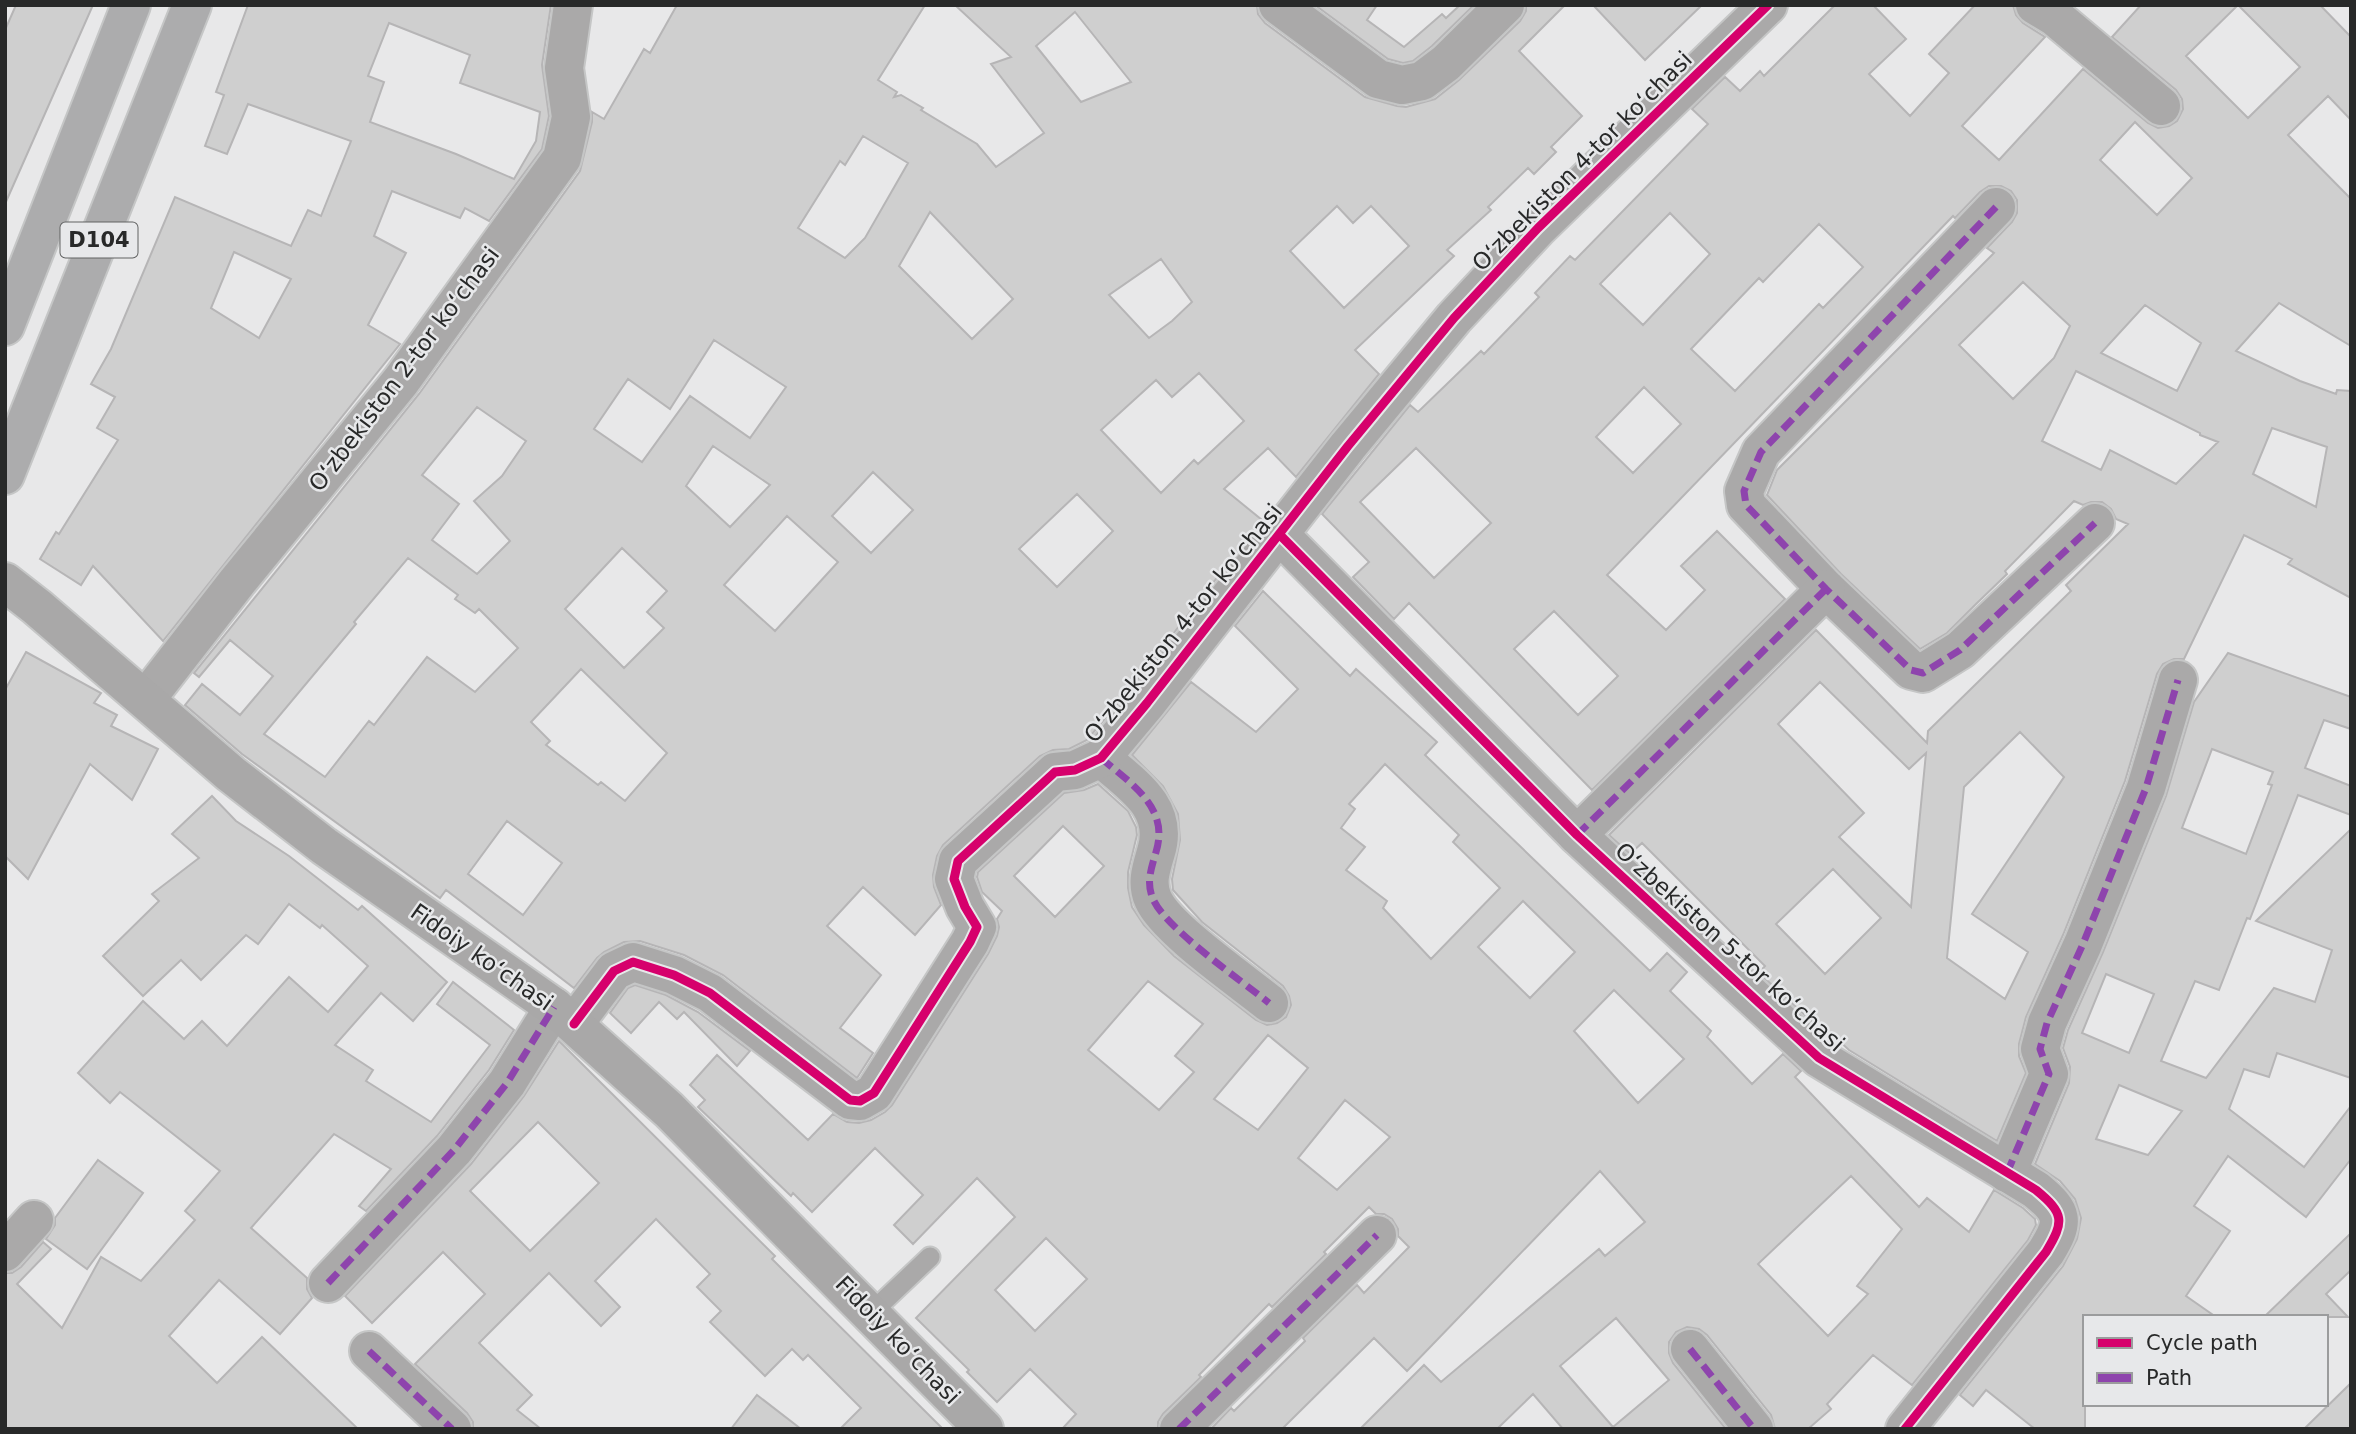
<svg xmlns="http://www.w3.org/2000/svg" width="2356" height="1434" viewBox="0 0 2356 1434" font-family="'DejaVu Sans',sans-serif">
<rect width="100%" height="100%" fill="#e8e8e9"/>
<g fill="#cfcfcf" stroke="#b6b5b6" stroke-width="2" fill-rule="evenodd">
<polygon points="16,5 93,5 5,204 5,30"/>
<path d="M248 5H551L542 65 549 116 542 149 489 221 465 208 460 218 392 191 374 236 406 253 368 325 400 344 163 641 93 566 81 585 40 559 56 532 59 534 118 440 97 428 115 397 91 384 111 349 175 197 291 246 308 210 321 216 351 141 248 104 227 154 205 146 224 95 216 92ZM389 23 470 55 460 83 540 112 536 141 514 179 456 154 370 122 384 82 368 76ZM234 252 291 279 259 338 211 308Z"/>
<path d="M677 5H925L878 80 897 92 894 97 901 95 923 108 921 110 977 144 996 167 1044 133 991 64 1011 57 955 5H1257L1258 14 1265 23 1365 97 1397 106 1406 107 1435 99 1459 80 1520 21 1526 11V5H1565L1519 51 1582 116 1551 147 1556 152 1534 174 1528 168 1488 207 1491 210 1447 250 1454 256 1355 350 1379 374 1296 477 1268 448 1224 489 1262 520 1130 689 1087 740 1069 749 1053 750 1040 756 943 845 937 856 933 875 934 887 941 905 915 935 863 887 827 926 881 975 840 1028 873 1053 857 1078 723 975 684 955 640 941 624 942 604 952 597 958 574 988 446 890 440 898 242 754 185 705 202 684 240 715 273 676 230 640 199 677 194 673 419 394 580 171 592 122V112L604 119 644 49 650 53ZM1075 12 1131 82 1081 102 1036 46ZM863 136 908 163 865 238 845 258 798 228 840 161 845 165ZM1337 206 1353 223 1371 206 1409 246 1344 308 1290 251ZM930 212 1013 299 972 339 899 266ZM1161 259 1192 302 1172 321 1149 338 1109 295ZM714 340 786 387 750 438 690 396 642 462 594 429 628 379 670 409ZM1199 373 1244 421 1198 464 1194 460 1161 493 1101 430 1156 380 1172 397ZM477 407 526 441 502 476 474 501 510 541 477 574 432 540 459 504 422 475ZM713 446 770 485 730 527 686 486ZM873 472 913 510 871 553 832 516ZM1077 494 1113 531 1057 587 1019 549ZM787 516 838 562 775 631 724 585ZM622 548 667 591 647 612 664 628 624 668 565 609ZM408 558 458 595 455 599 475 613 479 609 518 648 475 692 427 657 374 725 369 721 325 777 264 734 356 624 354 622ZM581 669 667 753 625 801 601 782 598 785 546 745 550 741 531 722ZM507 821 562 863 523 915 468 874Z"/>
<polygon points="1315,5 1377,5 1367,20 1404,47 1442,14 1446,18 1460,5 1474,5 1432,46 1413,61 1403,63 1388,59"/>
<polygon points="1593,5 1702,5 1645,60"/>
<path d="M1835 5H1873L1906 39 1869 74 1910 116 1949 73 1929 54 1975 5H2013L2016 15 2023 23 2045 37 1962 126 1999 160 2083 69 2148 123 2158 128 2169 126 2177 121 2183 109 2182 99 2176 90 2112 37 2141 5H2238L2186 56 2248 118 2300 67 2238 5H2320L2351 37V120L2328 96 2288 135 2351 199V346L2279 303 2236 351 2300 381 2336 394 2337 390 2351 391V598L2288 564 2292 559 2244 535 2184 659H2174L2163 664 2157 674 2125 781 2063 935 2026 1017 2019 1044V1056L2026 1073 1997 1141 1849 1050 1836 1038 1832 1040 1759 973 1765 966 1642 843 1630 854 1609 835 1816 630 1927 743 1928 731 2071 591 2066 585 2128 524 2116 519 2111 509 2102 502H2091L2083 505 2074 501 2005 571 2007 574 1975 605 1947 633 1920 649 1841 574 1767 495 1777 470 1994 253 1987 248 2012 222 2017 213V200L2011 191 2001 186H1989L1980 192 1955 218 1953 216 1607 575 1666 630 1705 590 1681 566 1717 531 1785 599 1592 790 1409 603 1394 619 1353 577 1369 562 1322 514 1410 405 1418 412 1481 351 1484 354 1539 297 1535 293 1570 256 1575 260 1708 124 1692 109 1725 77 1740 91 1760 71 1764 76ZM2135 122 2192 178 2157 215 2100 160ZM1670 213 1710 254 1643 325 1600 284ZM1819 224 1863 267 1823 308 1819 304 1735 391 1691 349 1759 278 1763 282ZM2023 282 2070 326 2054 358 2013 399 1959 345ZM2145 305 2201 343 2177 391 2101 353ZM2076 371 2200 433V435L2218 442 2176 484 2110 450 2101 470 2042 441ZM1644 387 1681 424 1633 473 1596 437ZM2272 428 2327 447 2316 507 2253 474ZM1416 448 1491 523 1434 578 1360 502ZM1554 611 1618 676 1578 715 1514 649ZM1820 682 1909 769 1926 753 1911 907 1839 837 1864 813 1778 724ZM2020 732 2064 777 1972 914 2028 952 2005 999 1947 958 1964 787ZM1833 869 1881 918 1825 974 1776 924Z"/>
<path d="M1263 591 1350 676 1356 669 1437 742 1425 755 1650 971 1667 953 1687 972 1670 991 1711 1031 1707 1037 1752 1084 1783 1054 1801 1071 1795 1077 1919 1207 1927 1198 1969 1232 1994 1190 2023 1208 2035 1219 2036 1225 2028 1240 1912 1385 1873 1355 1827 1404 1831 1409 1808 1429H1775L1771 1415 1707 1335 1699 1329 1687 1327 1676 1332 1669 1342V1353L1673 1363 1726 1429H1563L1533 1394 1497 1429H1360L1424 1365 1441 1382 1599 1249 1605 1256 1645 1222 1600 1171 1407 1371 1374 1338 1282 1429H1211L1231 1408 1234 1411 1305 1341 1303 1338 1357 1285 1364 1293 1409 1247 1398 1236V1229L1392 1219 1384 1214H1376L1369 1207 1324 1252 1326 1254 1272 1307 1269 1304 1199 1375 1201 1377 1163 1414 1158 1422V1429H1062L1076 1414 1030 1369 997 1402 967 1372 969 1370 916 1318 1015 1217 977 1178 913 1244 894 1225 923 1195 875 1148 812 1212 793 1193 791 1196 698 1107 705 1100 690 1085 717 1055 808 1140 833 1114 847 1122 859 1123 871 1120 885 1112 892 1105 988 954 997 936 999 927 997 919 1002 911 982 892 977 877 978 872 1064 793 1084 790 1098 784 1128 811 1136 827 1137 835 1128 872V888L1132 907 1144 925 1174 956 1256 1020 1267 1025 1277 1023 1286 1017 1291 1005 1289 996 1283 986 1202 922 1173 890 1172 879 1180 840 1178 814 1163 786 1132 755 1191 682 1256 732 1298 689 1235 626ZM1385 764 1459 835 1453 842 1500 888 1431 959 1383 908 1387 901 1346 870 1365 847 1341 828 1355 809 1349 804ZM1063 826 1104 866 1055 917 1014 876ZM1523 901 1575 952 1530 998 1478 947ZM1148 981 1203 1024 1175 1056 1194 1072 1159 1110 1088 1050ZM1614 990 1684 1059 1638 1103 1574 1031ZM1268 1035 1308 1068 1258 1130 1214 1099ZM1345 1100 1390 1137 1337 1190 1298 1158ZM1851 1176 1902 1229 1857 1286 1868 1294 1828 1336 1758 1264ZM1046 1238 1087 1279 1035 1331 995 1290ZM1616 1318 1669 1380 1613 1427 1560 1366Z"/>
<polygon points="26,652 101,693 94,703 117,715 111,726 158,749 132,800 90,764 28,879 5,856 5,690"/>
<path d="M2228 653 2351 697V729L2324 720 2305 768 2351 786V815L2298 795 2250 919 2247 918 2219 990 2195 981 2161 1061 2206 1078 2274 988 2315 1002 2332 950 2256 921 2351 829V1078L2277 1053 2269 1077 2244 1069 2229 1109 2304 1167 2351 1106V1159L2306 1217 2228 1156 2194 1206 2230 1231 2186 1296 2216 1317H2085V1429H2035L1986 1390 1973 1406 1960 1395 2063 1266 2077 1239 2081 1218 2075 1199 2060 1181 2035 1164 2069 1083 2070 1067 2063 1048 2068 1030 2103 952 2166 796 2194 702ZM2212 749 2273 772 2268 784 2272 785 2246 854 2182 828ZM2106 974 2154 994 2129 1053 2082 1033ZM2119 1085 2182 1111 2148 1155 2096 1139Z"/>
<polygon points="212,796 236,821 289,856 358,910 362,906 447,982 413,1021 381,993 335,1045 373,1070 366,1081 431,1122 490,1045 437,1004 453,982 514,1030 489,1070 437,1136 366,1211 359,1206 391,1169 334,1134 251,1228 307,1278 307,1289 312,1298 280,1334 219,1280 169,1336 217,1383 262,1337 358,1429 5,1429 5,1273 12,1273 21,1267 43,1242 51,1249 17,1284 62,1328 101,1257 141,1281 195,1220 185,1211 220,1171 120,1092 110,1103 78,1073 143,1001 184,1039 202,1021 227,1046 289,977 328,1012 368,966 322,925 320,928 289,904 258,944 246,935 201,980 181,960 143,996 103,956 159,901 152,894 199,858 172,834"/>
<polygon points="635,985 666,995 698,1012 750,1051 737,1066 684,1012 677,1019 659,1002 631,1033 610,1013 628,988"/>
<path d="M559 1041 775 1256 772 1259 943 1429H840L861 1408 808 1355 803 1360 792 1349 765 1376 710 1322 721 1311 697 1287 710 1274 656 1219 595 1281 620 1307 601 1326 549 1273 479 1343 532 1395 517 1410 541 1429H473V1422L467 1413 415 1364 485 1294 443 1252 372 1323 345 1296 471 1164 524 1096ZM538 1122 599 1183 530 1251 470 1191Z"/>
<polygon points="98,1160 143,1193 87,1269 46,1239 55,1225 55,1218"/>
<polygon points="2351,1233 2351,1270 2326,1294 2348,1317 2264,1317"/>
<polygon points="2351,1383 2351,1429 2304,1429"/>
<polygon points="757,1395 801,1429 731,1429"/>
</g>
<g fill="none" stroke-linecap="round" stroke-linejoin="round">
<g stroke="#c5c6c6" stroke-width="23">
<polyline id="lane" points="871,1313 930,1257"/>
</g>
<g stroke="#c5c6c6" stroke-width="42">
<g id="street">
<polyline points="1278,5 1378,79 1402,85 1422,81 1446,63 1505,5"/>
<polyline points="2035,5 2055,17 2161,106"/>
<polyline points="1996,207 1761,452 1744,491 1746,505 1826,589 1911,670 1923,673 1960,650 2095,523"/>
<path d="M1280 535 1577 835 1819 1058 2036 1190C2064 1213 2065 1221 2046 1252L1905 1429"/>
<polyline points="146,699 237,582 401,381 562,158 571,117 564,68 573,5"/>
<path d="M1101 758C1131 784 1170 807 1156 852 1151 869 1146 883 1153 899 1165 928 1242 981 1269 1003"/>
<polyline points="1577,835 1826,589"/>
<polyline points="574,1024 614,971 633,962 674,975 710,993 850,1100 860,1101 874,1093 970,942 977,927 965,907 954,879 958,861 1055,772 1075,770 1101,758 1147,703 1348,446 1454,318 1538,228 1768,5"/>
<polyline points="2007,1173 2049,1074 2040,1049 2047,1023 2083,944 2146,788 2178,680"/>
<polyline points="5,1252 34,1220"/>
<polyline points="328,1283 454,1150 507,1083 554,1007"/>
<polyline points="1690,1349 1754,1429"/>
<polyline points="369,1351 452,1429"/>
<polyline points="1179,1429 1377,1235"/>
</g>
</g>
<g stroke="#c5c6c6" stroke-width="42">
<polyline id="secondary" points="5,582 37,607 231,774 324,846 554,1007 669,1110 984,1429"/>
</g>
<g stroke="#c5c6c6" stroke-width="42">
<g id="primary">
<polyline points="5,326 131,5"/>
<polyline points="5,475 192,5"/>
</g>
</g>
<use href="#lane" stroke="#aaa9a9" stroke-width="19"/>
<use href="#street" stroke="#aaa9a9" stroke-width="38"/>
<use href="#secondary" stroke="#a9a8a8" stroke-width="38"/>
<use href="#primary" stroke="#acacad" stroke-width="38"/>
<g stroke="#8e44ad" stroke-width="7" stroke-dasharray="14 7" stroke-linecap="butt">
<polyline points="1996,207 1761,452 1744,491 1746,505 1826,589 1911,670 1923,673 1960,650 2095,523"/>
<path d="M1101 758C1131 784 1170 807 1156 852 1151 869 1146 883 1153 899 1165 928 1242 981 1269 1003"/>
<polyline points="1577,835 1826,589"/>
<polyline points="2007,1173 2049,1074 2040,1049 2047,1023 2083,944 2146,788 2178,680"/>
<polyline points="328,1283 454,1150 507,1083 554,1007"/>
<polyline points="1690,1349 1754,1429"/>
<polyline points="369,1351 452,1429"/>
<polyline points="1179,1429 1377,1235"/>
</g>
<g stroke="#e7e8ea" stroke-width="13">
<g id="cycleway">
<path d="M1280 535 1577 835 1819 1058 2036 1190C2064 1213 2065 1221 2046 1252L1905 1429"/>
<polyline points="574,1024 614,971 633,962 674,975 710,993 850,1100 860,1101 874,1093 970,942 977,927 965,907 954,879 958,861 1055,772 1075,770 1101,758 1147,703 1348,446 1454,318 1538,228 1768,5"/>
</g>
</g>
<use href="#cycleway" stroke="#d6006c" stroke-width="9"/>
</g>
<g text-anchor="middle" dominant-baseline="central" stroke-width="5" stroke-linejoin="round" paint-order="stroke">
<rect fill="#e7e8ea" stroke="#616263" stroke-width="2" x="60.5" y="222.5" width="77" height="35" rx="5"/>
<g font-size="21" font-weight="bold" fill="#282929">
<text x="99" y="240">D104</text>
</g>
<g font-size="23" fill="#282929" stroke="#e7e8ea">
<text transform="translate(1582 161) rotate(-45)">Oʻzbekiston 4-tor koʻchasi</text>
<text transform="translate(404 369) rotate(-53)">Oʻzbekiston 2-tor koʻchasi</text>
<text transform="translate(1183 623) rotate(-51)">Oʻzbekiston 4-tor koʻchasi</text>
<text transform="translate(1730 947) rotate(42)">Oʻzbekiston 5-tor koʻchasi</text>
<text transform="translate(482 957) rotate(35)">Fidoiy koʻchasi</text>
<text transform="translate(898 1340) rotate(46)">Fidoiy koʻchasi</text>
</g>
</g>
<rect width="2356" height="1434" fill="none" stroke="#282929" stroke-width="14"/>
<rect x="2083" y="1315" width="245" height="91" fill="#e7e8ea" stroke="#9b9c9d" stroke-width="2"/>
<rect x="2097" y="1338" width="35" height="10" fill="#d6006c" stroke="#9b9c9d" stroke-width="2"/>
<text x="2146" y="1350" font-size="21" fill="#282929">Cycle path</text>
<rect x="2097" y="1373" width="35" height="10" fill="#8e44ad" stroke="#9b9c9d" stroke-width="2"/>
<text x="2146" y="1385" font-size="21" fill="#282929">Path</text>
</svg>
